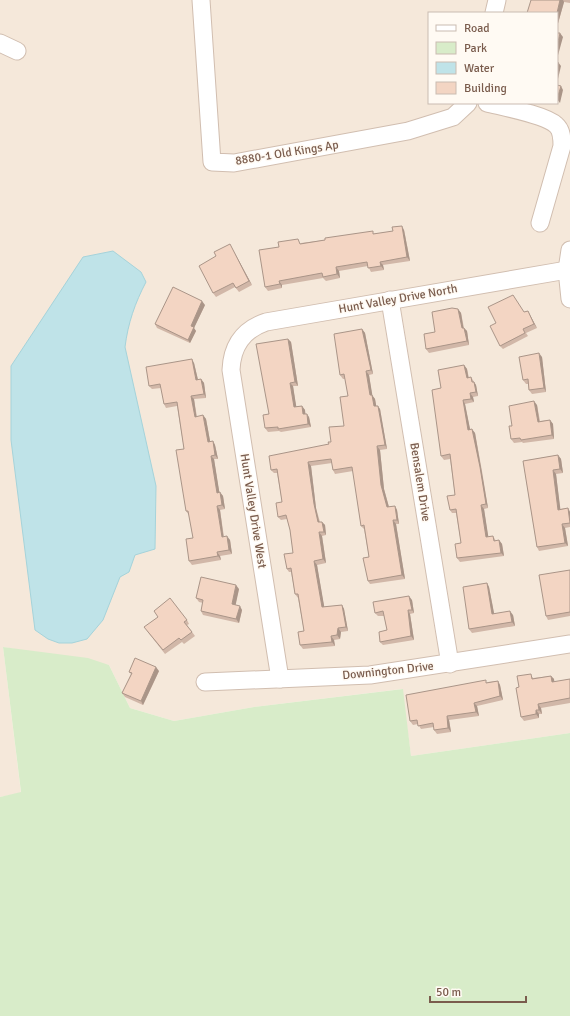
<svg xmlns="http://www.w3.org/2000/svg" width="570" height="1016" viewBox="0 0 570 1016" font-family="Signika,sans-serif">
<rect width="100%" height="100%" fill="#fdf6ec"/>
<path fill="#f5e8da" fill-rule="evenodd" d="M0 0H570V733L411 756 402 689 254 707 174 721 130 708 109 665 3 647 21 793 0 797ZM429 13H557V103H429Z"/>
<polygon fill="#d8ecc9" points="3,647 88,658 109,665 130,708 174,721 254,707 403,689 411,756 570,733 570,1016 0,1016 0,797 21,792"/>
<path fill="#bfe3e8" stroke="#a5d3da" d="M113 251 141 272 146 282C135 303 128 323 125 347L156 486 155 549 135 555 129 572 120 577 103 620 87 639 72 643H59L48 639 35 630 11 440V366L83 257Z"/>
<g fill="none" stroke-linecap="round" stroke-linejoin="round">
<g stroke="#d1beb0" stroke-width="19">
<g id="minor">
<polyline points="201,0 212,162 234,163 408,131 453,117 468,103"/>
<polyline points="494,13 497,0"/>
<polyline points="0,43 17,51"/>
<path d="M487 103C503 107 546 115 556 125 562 130 562 139 562 146L540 223"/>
<polyline points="570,250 567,270 570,299"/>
<polyline points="390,300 450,664"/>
<path d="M280 679 231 370C232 346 243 330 266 322L567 270"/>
<polyline points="205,682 370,675 570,644"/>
</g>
</g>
<use href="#minor" stroke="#fff" stroke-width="17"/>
</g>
<g fill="#d1b7a8">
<polygon points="531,0 570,0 570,3 564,2 557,27 557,13"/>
<polygon points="404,230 410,261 383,265 384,270 371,272 368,266 339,271 340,278 326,281 323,278 282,285 282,288 268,291 265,287 301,243"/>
<polygon points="232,248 252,285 239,292 235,287 216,297 213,293"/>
<polygon points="205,305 194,328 196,331 190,343 157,328 155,324"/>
<polygon points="458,309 461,313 464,328 467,331 469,345 429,353 426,349 435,332"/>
<polygon points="528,311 530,315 537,328 526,333 528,336 503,349 500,346 525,312"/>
<polygon points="362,329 365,333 373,374 369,375 372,395 375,399 376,406 380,409 387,449 380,450 384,489 389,507 395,506 397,510 399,524 396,524 405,579 370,584 368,581 369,557 364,529 361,526 353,471 335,474 333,470 332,463 311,466 316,508 320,522 322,522 325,525 326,535 322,536 326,563 317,565 324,607 342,605 344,609 348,631 341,632 340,639 334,640 335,646 303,649 300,645 304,631 298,598 295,594 291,572 289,572 287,569 293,553 290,530 287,519 281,520 278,517 282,502 277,473 274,473 271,470 329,444 344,426 348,396 345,379 343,379 340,375"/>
<polygon points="288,339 291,342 298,386 293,386 296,407 302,406 305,410 305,414 309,417 311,427 281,432 279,431 268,432 265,428"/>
<polygon points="542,357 546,392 532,394 529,390 528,384 526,384 523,380"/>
<polygon points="194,363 198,380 201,379 204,383 206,398 194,399 197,417 203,415 206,419 210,441 213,441 215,445 218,459 214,459 219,492 223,496 225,509 220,510 224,537 230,540 232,554 220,556 221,560 192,565 189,561 193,538 189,515 186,511 184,449 177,406 166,408 164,404 161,388 152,389 149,386"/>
<polygon points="464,365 467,369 469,378 471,377 476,385 478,396 473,397 474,402 465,404 470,429 475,433 482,471 488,508 484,509 488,537 493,536 496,541 499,540 502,544 504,556 460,562 457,558 461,543 456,513 452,513 450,510 455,495 450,459 444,460 441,456 441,388"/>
<polygon points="537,405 540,421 550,420 553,424 554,439 523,443 522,442 514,443 511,439 512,426"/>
<polygon points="558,455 561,459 563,473 556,474 560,509 568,508 570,512 570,527 565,528 568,546 539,551 537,547 523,461"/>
<polygon points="570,570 570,616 548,620 546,616"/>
<polygon points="487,583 489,587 494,614 513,615 515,626 472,633 469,629"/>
<polygon points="239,589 235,605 242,610 239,623 203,615 201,611 203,603 199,602 196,598"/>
<polygon points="412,600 414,613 410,614 414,640 383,645 380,642 387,630 384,616 378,616 375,613"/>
<polygon points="187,620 189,624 187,625 195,636 184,644 182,642 165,654 147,631"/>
<polygon points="159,671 143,705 125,697 122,693 131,674 129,672"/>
<polygon points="551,676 554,679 554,682 570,679 570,703 541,708 542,714 539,714 539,718 524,721 521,717 519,687 533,677 533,678"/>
<polygon points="498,681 500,685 503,700 477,706 479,716 449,720 451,732 437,734 434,730 434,727 421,729 418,724 413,725 410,721 488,682"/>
</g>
<g fill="#aa9588">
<polygon points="560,0 563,0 564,2 557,27 557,13"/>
<polygon points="560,33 563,37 557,59 557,46"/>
<polygon points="558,62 561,66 557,83 557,68"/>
<polygon points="561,86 563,90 560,103 557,99"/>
<polygon points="402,226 404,230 410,261 407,257"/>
<polygon points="230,244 232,248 252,285 249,281"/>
<polygon points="380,262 383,265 384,270 381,266"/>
<polygon points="336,267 339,271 340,278 337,274"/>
<polygon points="279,281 282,285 282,288 280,284"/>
<polygon points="202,301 205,305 194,328 196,331 190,343 188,340 191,326"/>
<polygon points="458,309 461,313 464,332 462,328"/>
<polygon points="528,311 530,315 537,328 534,324"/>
<polygon points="464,328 467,331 469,345 467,341"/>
<polygon points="362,329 365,333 373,374 371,370"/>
<polygon points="288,339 291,342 298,386 295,382"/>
<polygon points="539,353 542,357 546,392 544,388"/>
<polygon points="192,359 194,363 199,384 196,380"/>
<polygon points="464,365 467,369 469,382 467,378"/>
<polygon points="366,371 369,375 373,399 370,395"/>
<polygon points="201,379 204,383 206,398 204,394"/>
<polygon points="474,382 476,385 478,396 476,392"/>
<polygon points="290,383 293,386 297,411 294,407"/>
<polygon points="470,393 473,397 474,402 471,399"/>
<polygon points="372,395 375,399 377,410 374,406"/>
<polygon points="191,396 194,399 197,421 195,417"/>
<polygon points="463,400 465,404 471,434 468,430"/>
<polygon points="534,401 537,405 540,426 538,422"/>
<polygon points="302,406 305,410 306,418 303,414"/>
<polygon points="378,406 380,409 387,449 385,445"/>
<polygon points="307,414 309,417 311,427 308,424"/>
<polygon points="203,415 206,419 211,446 208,442"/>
<polygon points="550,420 553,424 554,439 552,435"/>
<polygon points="472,429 475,433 488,508 486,504"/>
<polygon points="213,441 215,445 218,459 215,455"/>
<polygon points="377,446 380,450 384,489 390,511 387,507 381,485"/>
<polygon points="558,455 561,459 563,473 560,469"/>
<polygon points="211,456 214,459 220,496 217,493"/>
<polygon points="308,462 311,466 316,508 320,526 318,522 314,504"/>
<polygon points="553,470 556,474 561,514 558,510"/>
<polygon points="220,492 223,496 225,509 222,505"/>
<polygon points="481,505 484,509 489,541 486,537"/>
<polygon points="217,506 220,510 224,541 222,537"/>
<polygon points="395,506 397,510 399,524 397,520"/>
<polygon points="568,508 570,512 570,523"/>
<polygon points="393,520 396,524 405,579 402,575"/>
<polygon points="322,522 325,525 326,535 324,532"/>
<polygon points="562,524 565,528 568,546 565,543"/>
<polygon points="319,532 322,536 326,563 323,559"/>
<polygon points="227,536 230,540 232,554 229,550"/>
<polygon points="499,540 502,544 504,556 501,553"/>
<polygon points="217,552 220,556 221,560 218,556"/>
<polygon points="314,561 317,565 325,611 322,607"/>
<polygon points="487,583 489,587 495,618 492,614"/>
<polygon points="236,585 239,589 235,608 232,604"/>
<polygon points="409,596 412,600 414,613 412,610"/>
<polygon points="342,605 344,609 348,631 346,627"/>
<polygon points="240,606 242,610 239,623 236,619"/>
<polygon points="408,610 410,614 414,640 411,636"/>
<polygon points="510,611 513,615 515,626 512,622"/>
<polygon points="338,628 341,632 340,639 337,635"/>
<polygon points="331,636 334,640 335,646 332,642"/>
<polygon points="156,667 159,671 143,705 141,701"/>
<polygon points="551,676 554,679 555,686 552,682"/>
<polygon points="498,681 500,685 503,700 500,696"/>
<polygon points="474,703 477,706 479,716 476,712"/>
<polygon points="538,704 541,708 542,714 539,710"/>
<polygon points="536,710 539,714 539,718 536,714"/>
<polygon points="447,716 449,720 451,732 448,728"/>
</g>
<g fill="#f3d5c3" stroke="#aa9588">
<polygon points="531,0 560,0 557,13 527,13"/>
<polygon points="557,33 560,33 557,46"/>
<polygon points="557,61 558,62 557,68"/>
<polygon points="557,85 561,86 557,99"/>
<polygon points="402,226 407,257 380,262 381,266 368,268 367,262 336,267 337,274 323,277 322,273 279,281 280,284 265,287 259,250 279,247 278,242 298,239 300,244 325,240 325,238 373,231 373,234 393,231 392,227"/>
<polygon points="230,244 249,281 236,288 233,283 213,293 199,266 216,256 214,252"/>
<polygon points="173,287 202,301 191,326 194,327 188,340 155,324"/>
<polygon points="513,295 524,312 528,311 534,324 523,329 525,333 500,346 490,326 496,323 488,307"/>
<polygon points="452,308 458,309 462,328 464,328 467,341 426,349 424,334 435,332 432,312"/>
<polygon points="362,329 371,370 366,371 370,395 372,395 374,406 378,406 385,445 377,446 381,485 387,507 395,506 397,520 393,520 402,575 368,581 363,558 369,557 364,525 361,526 352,467 333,470 331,459 308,462 314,504 318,522 322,522 324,532 319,532 323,559 314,561 322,607 342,605 346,627 338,628 337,635 331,636 332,642 300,645 298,632 304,631 298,594 295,594 291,568 287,569 284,554 293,553 290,530 286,515 278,517 276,503 282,502 277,469 271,470 269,456 329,444 328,442 331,442 329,427 344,426 340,397 348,396 344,374 340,375 334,334"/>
<polygon points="288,339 295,382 290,383 294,407 302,406 303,414 307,414 308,424 278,429 278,427 265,428 263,415 269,414 256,344"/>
<polygon points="539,353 544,388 529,390 528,379 523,380 519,357"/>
<polygon points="192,359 196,380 201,379 204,394 191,396 195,417 203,415 208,442 213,441 215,455 211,456 217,493 220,492 222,505 217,506 222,537 227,536 229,550 217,552 218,556 189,561 186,539 193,538 188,511 186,511 176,450 184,449 177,402 164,404 160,384 149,386 146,367"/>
<polygon points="464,365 467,378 471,377 472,382 474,382 476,392 470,393 471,399 463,400 468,430 472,429 480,467 486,504 481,505 486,537 493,536 494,541 499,540 501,553 457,558 455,544 461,543 456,509 450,510 447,496 455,495 450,454 441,456 432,390 441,388 438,370"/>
<polygon points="534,401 538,422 550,420 552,435 521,440 520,438 511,439 509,426 512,426 509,406"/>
<polygon points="558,455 560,469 553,470 558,510 568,508 570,523 562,524 565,543 537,547 523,461"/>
<polygon points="570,570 570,612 546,616 539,575"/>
<polygon points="201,577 236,585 232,604 240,606 236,619 201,611 203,600 196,598"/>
<polygon points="487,583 492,614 510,611 512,622 469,629 463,587"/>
<polygon points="409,596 412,610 408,610 411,636 380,642 379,632 387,630 383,611 375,613 373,602"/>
<polygon points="170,598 187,620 184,622 192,632 181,640 179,638 163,650 144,627 158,617 154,611"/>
<polygon points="135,658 156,667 141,701 122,693 132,673 129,672"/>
<polygon points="531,674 532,679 551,676 552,682 570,679 570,698 538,704 539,710 536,710 536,714 521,717 516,688 519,687 517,676"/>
<polygon points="486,680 486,683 498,681 500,696 474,703 476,712 447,716 448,728 434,730 433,723 418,726 417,720 410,721 406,695"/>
</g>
<g text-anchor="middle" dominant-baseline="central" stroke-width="3" stroke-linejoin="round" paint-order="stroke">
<g font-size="12" fill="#7a5c4d" stroke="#fffaf3">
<text transform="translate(287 153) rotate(-9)">8880-1 Old Kings Ap</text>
<text transform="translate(398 299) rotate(-10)">Hunt Valley Drive North</text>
<text transform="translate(420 482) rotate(81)">Bensalem Drive</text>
<text transform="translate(253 511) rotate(81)">Hunt Valley Drive West</text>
<text transform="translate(388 671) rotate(-6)">Downington Drive</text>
</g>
</g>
<rect x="428" y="12" width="130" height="92" fill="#fffaf3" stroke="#cabbb1"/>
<rect x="436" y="25" width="20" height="6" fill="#ffffff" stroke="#cabbb1"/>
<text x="464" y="32" font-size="12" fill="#7a5c4d">Road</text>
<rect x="436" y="42" width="20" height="12" fill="#d8ecc9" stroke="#cabbb1"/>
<text x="464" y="52" font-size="12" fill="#7a5c4d">Park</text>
<rect x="436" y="62" width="20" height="12" fill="#bfe3e8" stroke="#cabbb1"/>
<text x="464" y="72" font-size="12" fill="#7a5c4d">Water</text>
<rect x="436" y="82" width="20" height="12" fill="#f3d5c3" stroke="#cabbb1"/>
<text x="464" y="92" font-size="12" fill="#7a5c4d">Building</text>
<path d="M430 996v6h96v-6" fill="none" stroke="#7a5c4d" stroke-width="2"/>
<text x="436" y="996" font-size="12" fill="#7a5c4d" stroke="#fffaf3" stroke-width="3" paint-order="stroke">50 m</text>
</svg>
